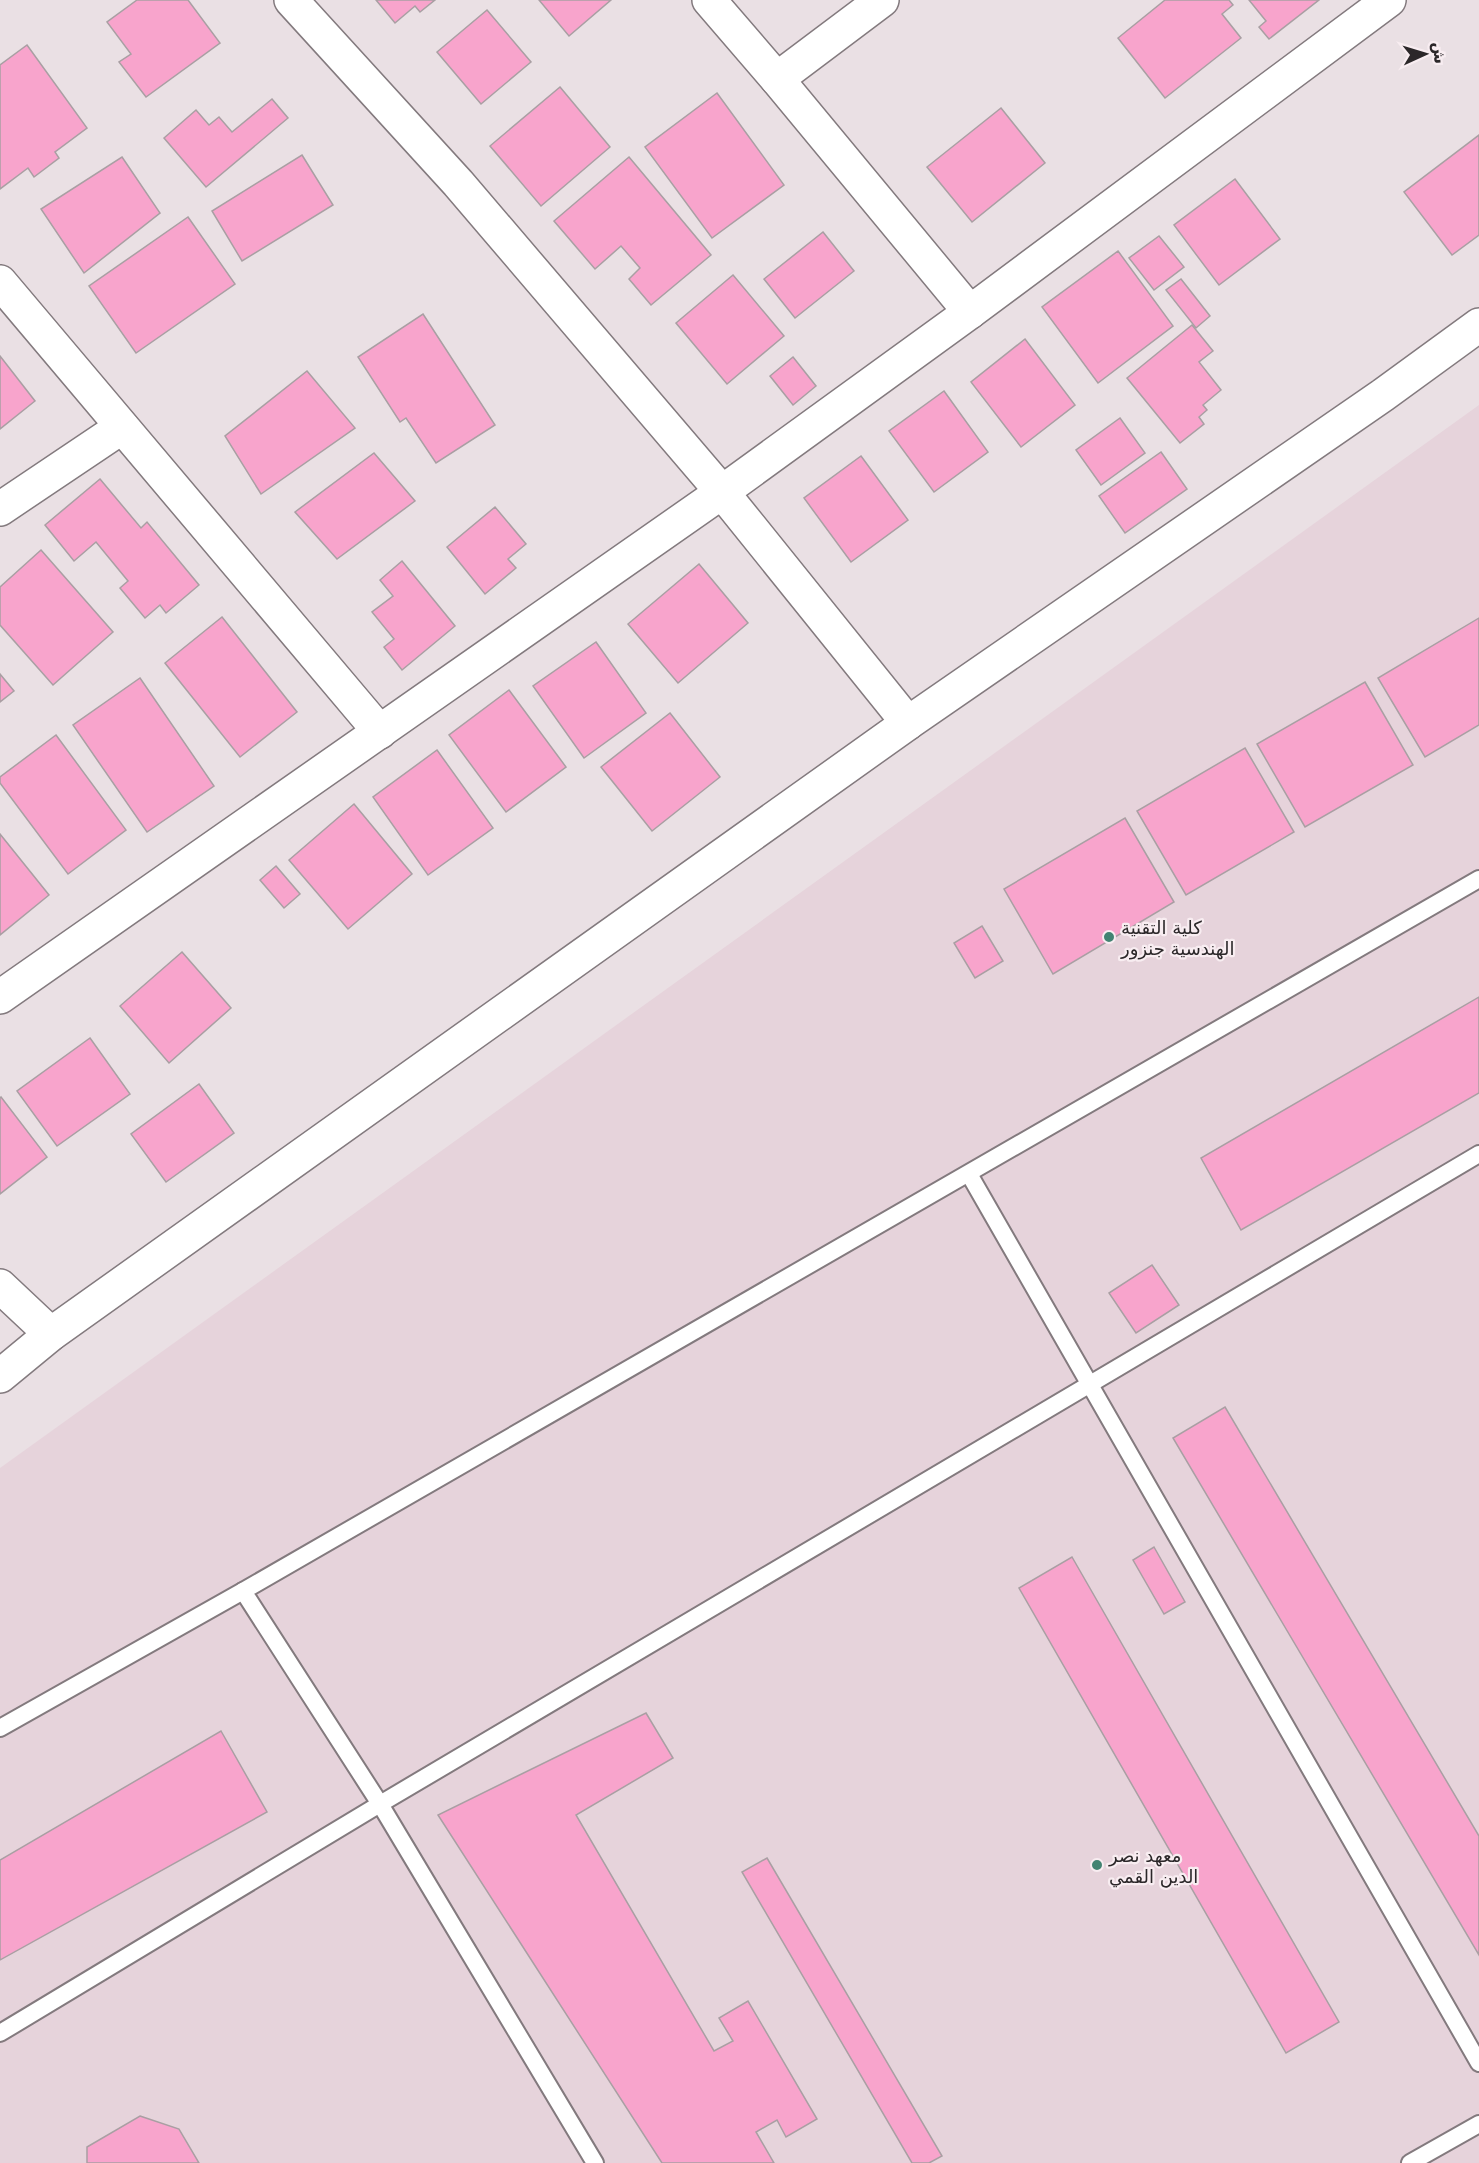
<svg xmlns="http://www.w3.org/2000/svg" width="1479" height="2163" viewBox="0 0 1479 2163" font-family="'DejaVu Sans','Noto Naskh Arabic',sans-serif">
<rect width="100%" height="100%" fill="#eae0e4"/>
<polygon fill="#e6d3db" points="1479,405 1479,2163 0,2163 0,1468"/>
<g fill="#f8a4cc" stroke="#a99fa3" stroke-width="1.5">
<polygon points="137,0 188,0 220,43 146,97 119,62 131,54 107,22"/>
<polygon points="376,0 435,0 420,12 415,6 395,23"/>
<polygon points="539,0 611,0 569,36"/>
<polygon points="1165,0 1229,0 1233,5 1222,14 1241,38 1165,98 1118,38"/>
<polygon points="1249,0 1319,0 1269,39 1259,27 1266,21"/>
<polygon points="487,10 531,62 481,104 437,52"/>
<polygon points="27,45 87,128 55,152 59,158 34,177 28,168 0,189 0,65"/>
<polygon points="560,87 610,147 541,206 490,146"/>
<polygon points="717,93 784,185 712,238 645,147"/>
<polygon points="272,99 288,118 206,187 164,138 196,110 209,125 219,117 232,132"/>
<polygon points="1001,108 1045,163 972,222 927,167"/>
<polygon points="1479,135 1479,235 1452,255 1404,192"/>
<polygon points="302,155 333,205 242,261 212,211"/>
<polygon points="122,157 160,213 84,273 41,209"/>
<polygon points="629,157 711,255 651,305 629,279 640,268 621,246 595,269 554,221"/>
<polygon points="1235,179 1280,239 1219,285 1174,225"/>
<polygon points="188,217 235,284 136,353 89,286"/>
<polygon points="823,232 854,271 795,318 764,279"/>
<polygon points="1159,236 1184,267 1154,290 1129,258"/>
<polygon points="1118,251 1173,326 1098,383 1042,307"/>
<polygon points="733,275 784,336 727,384 676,323"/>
<polygon points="1181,279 1210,316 1196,328 1166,290"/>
<polygon points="423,314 495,425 436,463 406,418 400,422 358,357"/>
<polygon points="1192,325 1213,351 1199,362 1221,390 1203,405 1207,410 1199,417 1204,424 1180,443 1127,378"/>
<polygon points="1025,339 1075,405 1021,447 971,382"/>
<polygon points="0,356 35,401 0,429"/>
<polygon points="793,357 816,386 793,405 770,376"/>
<polygon points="307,371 355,428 261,494 225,436"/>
<polygon points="944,391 988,452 934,492 889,431"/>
<polygon points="1120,418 1145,453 1101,485 1076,450"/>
<polygon points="1161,452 1187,489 1125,533 1099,496"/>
<polygon points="374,453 415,501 337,559 295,512"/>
<polygon points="861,456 908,520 851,562 804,498"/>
<polygon points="100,479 141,528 147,522 199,585 166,613 160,605 145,618 120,588 128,581 96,542 74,561 45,525"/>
<polygon points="495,507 526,544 508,559 516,568 485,594 447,547"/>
<polygon points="41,550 113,632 53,685 0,625 0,587"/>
<polygon points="402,561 455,626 402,670 384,647 394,639 372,612 393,596 380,580"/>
<polygon points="699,564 748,623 678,683 628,624"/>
<polygon points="222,617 297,712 240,757 165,663"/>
<polygon points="1479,618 1479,725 1425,757 1378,678"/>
<polygon points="596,642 646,713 584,758 533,686"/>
<polygon points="0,674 14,691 0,702"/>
<polygon points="140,678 214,786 147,832 73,725"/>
<polygon points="1365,682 1413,765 1305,827 1257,744"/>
<polygon points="509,690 566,767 506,812 449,735"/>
<polygon points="670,713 720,777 652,831 601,767"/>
<polygon points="56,735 126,830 68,874 0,783 0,777"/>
<polygon points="1245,748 1294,832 1186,895 1137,811"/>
<polygon points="437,750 493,828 428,875 373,797"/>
<polygon points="354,804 412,874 348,929 289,860"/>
<polygon points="1125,818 1174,902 1053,974 1004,889"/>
<polygon points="0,834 49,895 0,935"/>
<polygon points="276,866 300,894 284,908 260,880"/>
<polygon points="982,926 1003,961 975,978 954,943"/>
<polygon points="182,952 231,1008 169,1063 120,1006"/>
<polygon points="1479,997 1479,1093 1241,1230 1201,1158"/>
<polygon points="90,1038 130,1094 57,1146 17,1091"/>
<polygon points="199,1084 234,1133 166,1182 131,1134"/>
<polygon points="1,1097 47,1157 0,1194 0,1098"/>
<polygon points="1152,1265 1179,1305 1136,1333 1109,1293"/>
<polygon points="1225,1407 1479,1836 1479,1955 1173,1438"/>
<polygon points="1154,1547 1185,1602 1164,1614 1133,1560"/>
<polygon points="1072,1557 1339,2022 1286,2053 1019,1588"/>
<polygon points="646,1713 673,1758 576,1815 714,2051 733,2041 719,2018 748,2001 817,2119 786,2137 777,2120 756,2132 774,2163 662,2163 438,1815"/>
<polygon points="221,1731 267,1812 0,1960 0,1860"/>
<polygon points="767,1858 942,2156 929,2163 912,2163 742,1872"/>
<polygon points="140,2116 179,2129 199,2163 87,2163 87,2147"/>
</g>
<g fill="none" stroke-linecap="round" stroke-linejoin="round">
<g stroke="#837a7e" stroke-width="20">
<g id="service">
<polyline points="969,1174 1479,2063"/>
<polyline points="243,1591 380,1804 595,2163"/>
<polyline points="0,1728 243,1591 1479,879"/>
<polyline points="0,2033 380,1804 1479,1154"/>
<polyline points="1410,2163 1479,2124"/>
</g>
</g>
<g stroke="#837a7e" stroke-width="36">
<g id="minor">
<polyline points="709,0 777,79 970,312"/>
<polyline points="777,79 882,0"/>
<polyline points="0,282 380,732"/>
<polyline points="0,509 122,427"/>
<polyline points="908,723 1383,395 1479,325"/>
<polyline points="0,997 722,492 970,312 1389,0"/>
<polyline points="0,1286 51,1334"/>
<polyline points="0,1376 51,1334 908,723 722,492 458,183 291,0"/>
</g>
</g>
<use href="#service" stroke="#fff" stroke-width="16"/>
<use href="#minor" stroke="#fff" stroke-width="33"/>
</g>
<g fill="#428372" stroke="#f8edf1" stroke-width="2">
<circle cx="1109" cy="937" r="6"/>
<circle cx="1097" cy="1865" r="6"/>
</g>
<g text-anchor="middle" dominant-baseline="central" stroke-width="4.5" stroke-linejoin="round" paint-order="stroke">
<g font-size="18" fill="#2b2729" stroke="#f8edf1" text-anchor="start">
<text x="1121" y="927">كلية التقنية<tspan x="1121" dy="21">الهندسية جنزور</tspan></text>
<text x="1109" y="1855">معهد نصر<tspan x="1109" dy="21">الدين القمي</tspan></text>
</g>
</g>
<g transform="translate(1425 54) rotate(86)" stroke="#f8edf1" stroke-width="4.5" paint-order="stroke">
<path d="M0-4.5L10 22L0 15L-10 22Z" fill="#2b2729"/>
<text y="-9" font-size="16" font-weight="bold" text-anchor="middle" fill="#2b2729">ش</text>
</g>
</svg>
